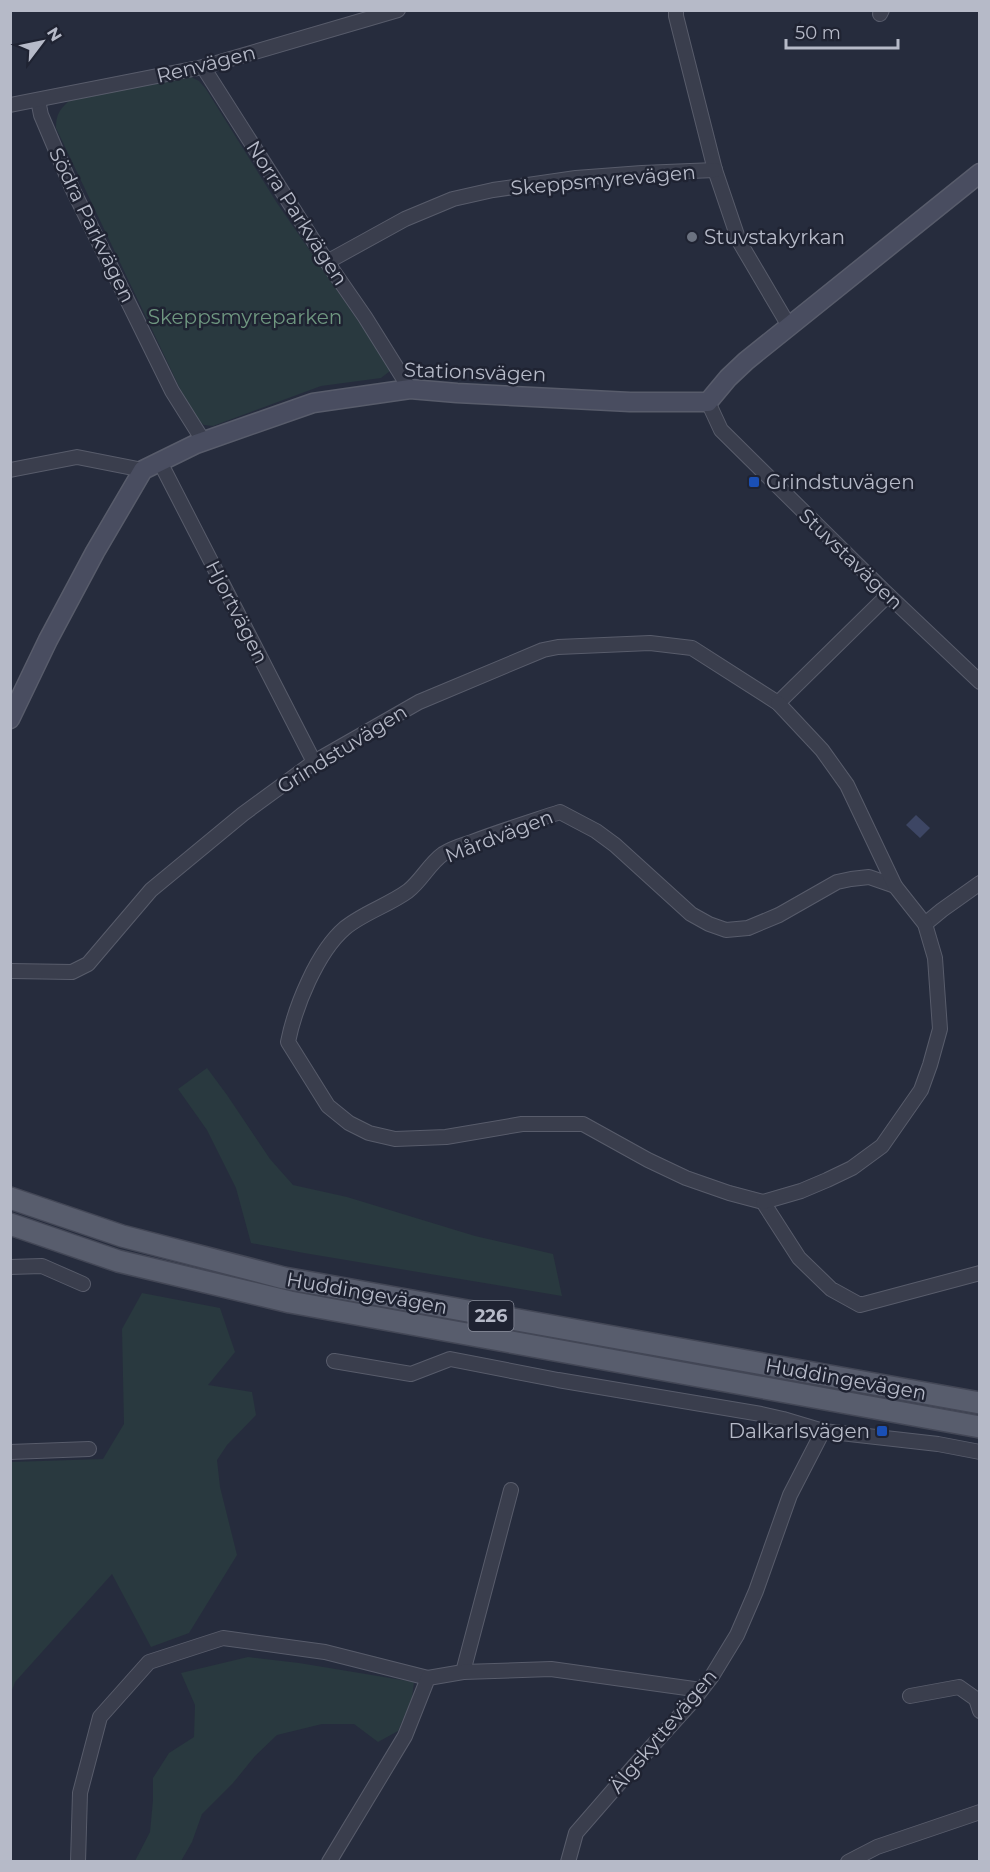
<svg xmlns="http://www.w3.org/2000/svg" width="990" height="1872" viewBox="0 0 990 1872" font-family="Montserrat,sans-serif">
<rect width="100%" height="100%" fill="#262c3d"/>
<g fill="#29393f">
<path d="M191 77 199 81 206 89 277 203 383 357 390 371 381 378 321 386 213 426 204 425 194 418 56 128C56 114 60 109 70 100Z"/>
<polygon points="207,1068 227,1095 270,1159 293,1185 347,1197 475,1236 553,1254 562,1296 304,1253 251,1243 236,1188 207,1130 178,1089"/>
<polygon points="142,1293 220,1308 235,1352 208,1385 252,1392 256,1415 227,1445 217,1460 220,1487 237,1555 189,1633 151,1647 112,1574 15,1682 11,1693 11,1462 103,1459 124,1424 122,1329"/>
<polygon points="248,1657 299,1663 414,1682 412,1698 398,1731 378,1742 354,1724 322,1724 277,1735 255,1756 233,1783 202,1814 192,1842 181,1861 135,1861 150,1832 153,1800 153,1778 169,1753 194,1737 195,1705 181,1673"/>
</g>
<polygon fill="#3d4664" points="916,815 930,828 920,838 906,825"/>
<g fill="none" stroke-linecap="round" stroke-linejoin="round">
<g stroke="#585c6b" stroke-width="16">
<g id="street">
<polyline points="676,10 676,16 715,170 739,241 789,326"/>
<polyline points="880,14 882,10"/>
<polyline points="203,67 327,262 365,317 410,389"/>
<polyline points="38,100 41,115 72,188 172,391 204,442"/>
<polyline points="10,105 203,67 398,10"/>
<polyline points="327,262 405,219 453,199 493,190 576,178 642,173 715,170"/>
<polyline points="708,402 721,430 885,592 980,682"/>
<polyline points="160,462 314,762"/>
<polyline points="10,470 77,457 143,470"/>
<path d="M895 886 869 877 851 879 837 882 779 915 748 928 726 930 709 924 691 914 615 845 596 831 560 812C530 822 501 831 472 842 463 845 452 848 443 854 429 864 422 880 408 891 389 905 363 913 345 928 317 952 295 1007 288 1042L328 1106 349 1123 369 1133 395 1139 446 1137 522 1124H583L648 1160 686 1178 729 1193 763 1202 799 1258 831 1289 860 1305 980 1273"/>
<polyline points="925,924 942,910 980,883"/>
<polyline points="10,971 72,972 88,964 151,890 243,814 314,762 419,702 543,650 558,647 650,643 692,648 778,703 888,595"/>
<polyline points="763,1202 801,1191 827,1180 852,1168 882,1146 921,1090 930,1065 940,1029 935,958 925,924 895,886 847,785 822,750 778,703"/>
<polyline points="10,1267 42,1266 83,1284"/>
<polyline points="334,1361 411,1374 450,1359 558,1380 761,1414 783,1419 823,1431 938,1444 980,1452"/>
<polyline points="10,1452 89,1449"/>
<polyline points="463,1672 511,1490"/>
<polyline points="910,1696 959,1687 976,1699 980,1711"/>
<polyline points="78,1862 80,1793 100,1717 149,1662 223,1638 325,1652 428,1678"/>
<polyline points="329,1862 405,1736 428,1678 463,1672 551,1669 701,1690"/>
<polyline points="568,1862 576,1833 635,1765 692,1702 712,1676 737,1635 756,1591 790,1495 823,1431"/>
<polyline points="848,1862 877,1847 980,1812"/>
</g>
</g>
<g stroke="#585c6b" stroke-width="21">
<polyline id="secondary" points="10,719 48,640 95,552 143,470 196,444 313,403 410,389 457,393 630,402 708,402 728,378 746,361 980,173"/>
</g>
<g stroke="#434756" stroke-width="24">
<g id="primary">
<polyline points="10,1198 122,1236 284,1278 980,1403"/>
<polyline points="10,1224 118,1261 290,1302 980,1427"/>
</g>
</g>
<use href="#street" stroke="#3a3e4d" stroke-width="14"/>
<use href="#secondary" stroke="#494d60" stroke-width="18"/>
<use href="#primary" stroke="#585d6d" stroke-width="21"/>
</g>
<circle fill="#6b7280" stroke="#1f2332" stroke-width="2" cx="692" cy="237" r="6"/>
<g fill="#1a4fb4" stroke="#1f2332" stroke-width="2">
<rect x="748" y="476" width="12" height="12" rx="3"/>
<rect x="876" y="1425" width="12" height="12" rx="3"/>
</g>
<g text-anchor="middle" dominant-baseline="central" stroke-width="5" stroke-linejoin="round" paint-order="stroke">
<rect fill="#1f2332" stroke="#898d9b" stroke-width="1.5" x="468.5" y="1301" width="45" height="30" rx="4.5"/>
<g font-size="18" font-weight="bold" fill="#b6bac8">
<text x="491" y="1316">226</text>
</g>
<g font-size="20" fill="#b6bac8" stroke="#1f2332">
<text transform="translate(206 64) rotate(-14)">Renvägen</text>
<text transform="translate(603 180) rotate(-5)">Skeppsmyrevägen</text>
<text transform="translate(297 213) rotate(57)">Norra Parkvägen</text>
<text transform="translate(92 225) rotate(64)">Södra Parkvägen</text>
<text transform="translate(475 372) rotate(2)">Stationsvägen</text>
<text transform="translate(851 559) rotate(44)">Stuvstavägen</text>
<text transform="translate(237 612) rotate(63)">Hjortvägen</text>
<text transform="translate(342 749) rotate(-32)">Grindstuvägen</text>
<text transform="translate(499 836) rotate(-21)">Mårdvägen</text>
<text transform="translate(367 1293) rotate(10)">Huddingevägen</text>
<text transform="translate(846 1379) rotate(10)">Huddingevägen</text>
<text transform="translate(663 1731) rotate(-50)">Älgskyttevägen</text>
</g>
<g font-size="20" fill="#b6bac8" stroke="#1f2332" text-anchor="start">
<text x="704" y="237">Stuvstakyrkan</text>
<text x="766" y="482">Grindstuvägen</text>
<text x="870" y="1431" text-anchor="end">Dalkarlsvägen</text>
</g>
<g font-size="20" fill="#6f9780" stroke="#1f2332">
<text x="245" y="317">Skeppsmyreparken</text>
</g>
</g>
<rect width="990" height="1872" fill="none" stroke="#b6bac8" stroke-width="24"/>
<g transform="translate(42 42) rotate(58)" stroke="#1f2332" stroke-width="4.5" paint-order="stroke">
<path d="M0-4.5L10 22L0 15L-10 22Z" fill="#b6bac8"/>
<text y="-9" font-size="16" font-weight="bold" text-anchor="middle" fill="#b6bac8">N</text>
</g>
<path d="M786 39v9h112v-9" fill="none" stroke="#b6bac8" stroke-width="3"/>
<text x="795" y="39" font-size="18" fill="#b6bac8" stroke="#1f2332" stroke-width="4.5" paint-order="stroke">50 m</text>
</svg>
